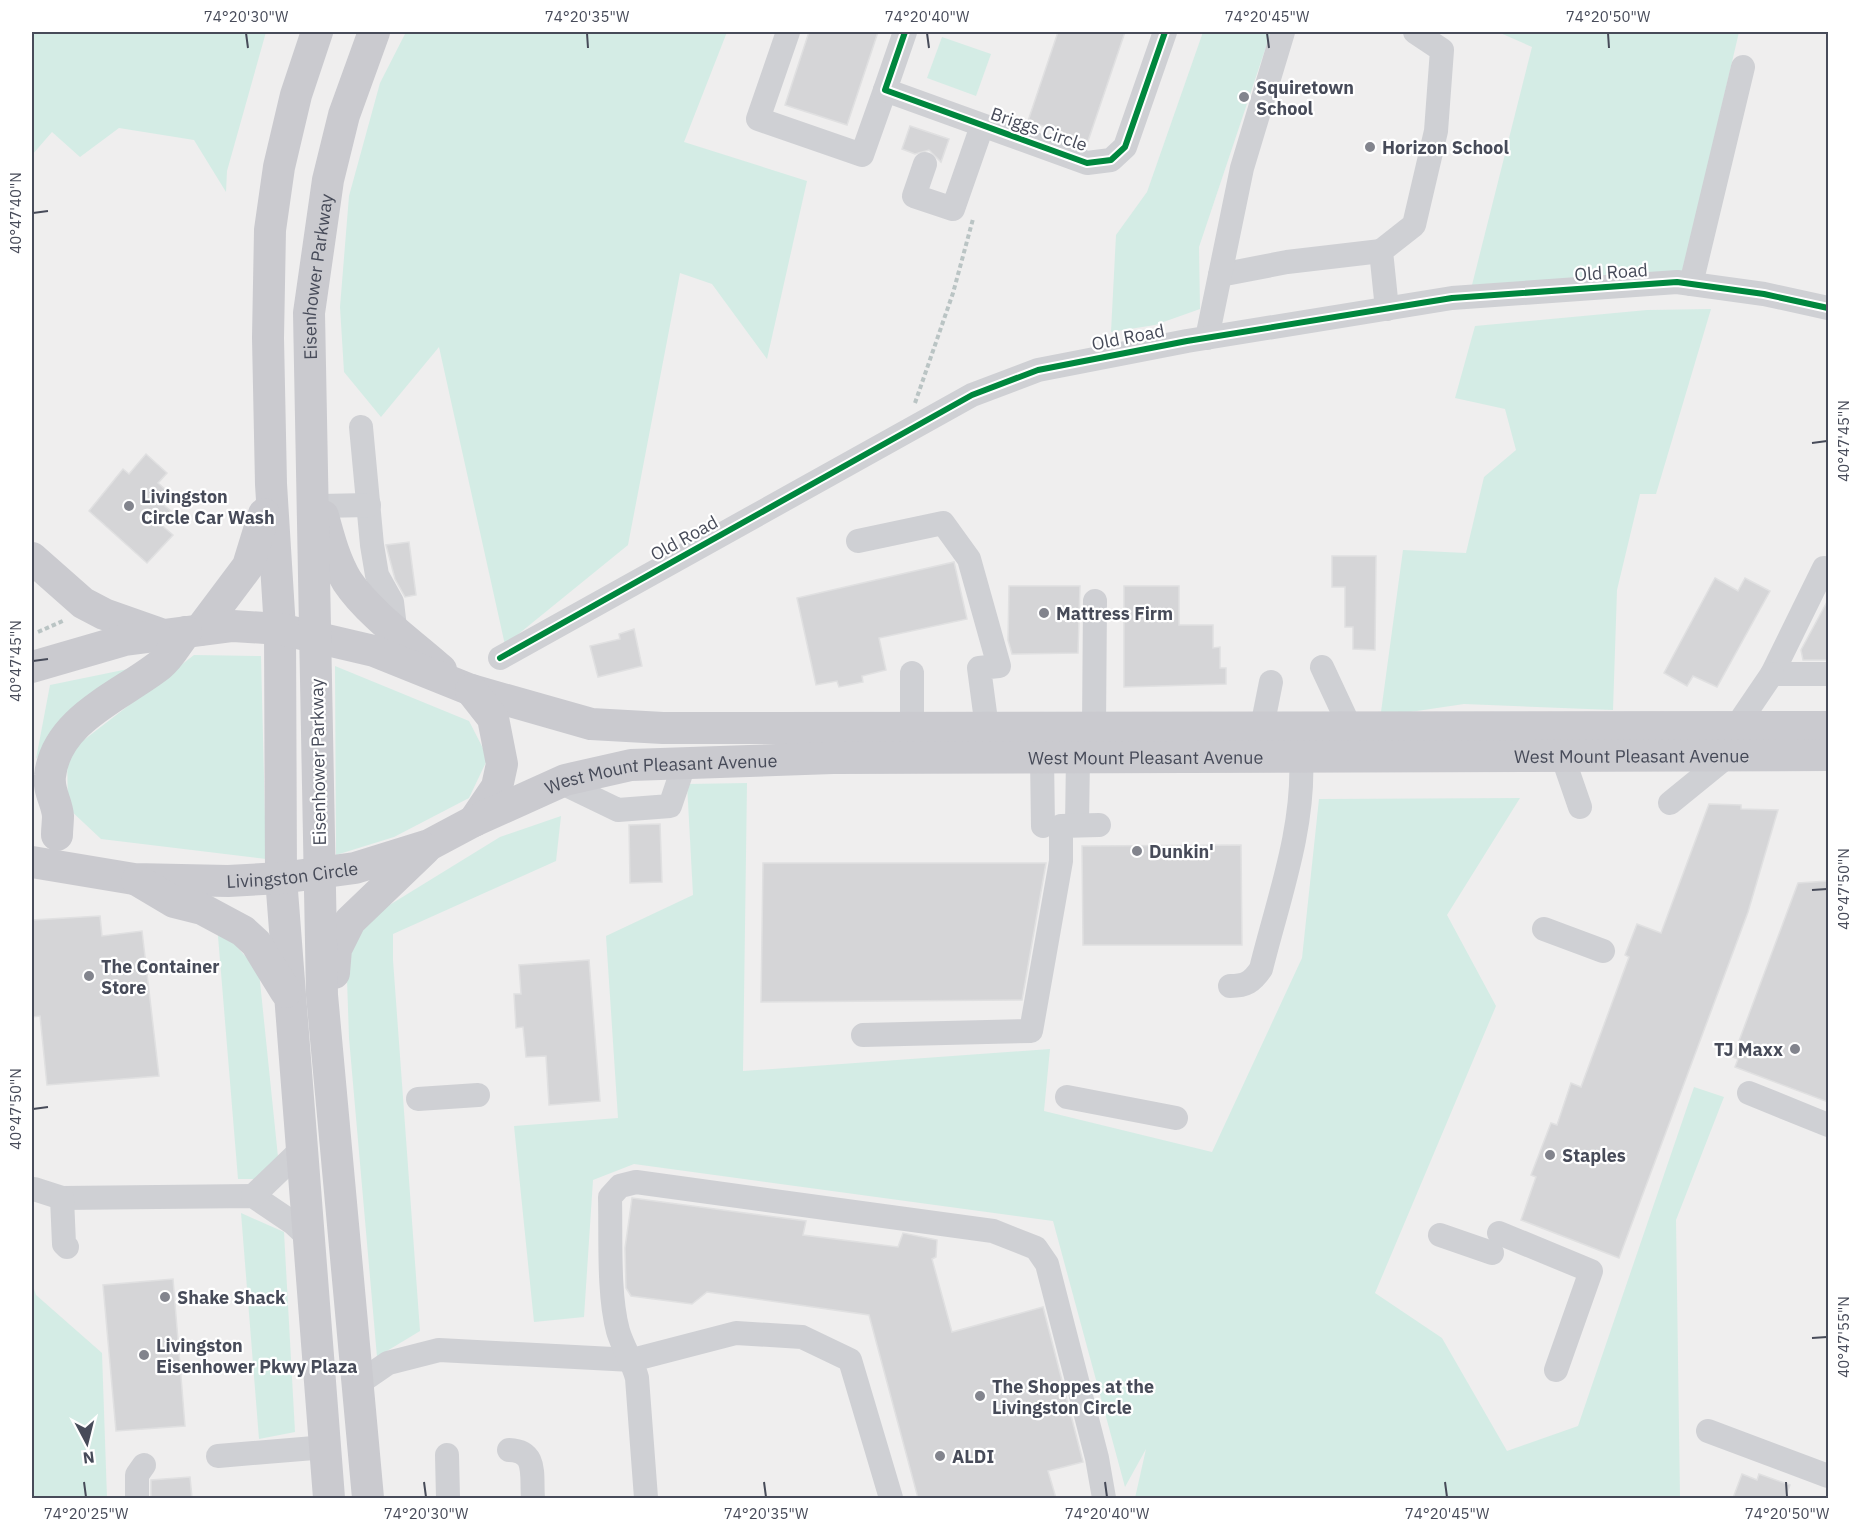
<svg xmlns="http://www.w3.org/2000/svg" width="1860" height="1530" viewBox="0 0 1860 1530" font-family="'IBM Plex Sans',sans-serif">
<rect width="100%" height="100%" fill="#efeeee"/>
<g fill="#d4ece5">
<polygon points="32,32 266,32 227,171 226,192 194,140 119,128 80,157 52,132 32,155"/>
<polygon points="406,32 727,32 684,142 807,181 767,359 712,284 680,273 628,545 505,645 439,347 381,417 344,372 340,307 349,196 380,83"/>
<polygon points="1203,32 1271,32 1199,247 1200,309 1155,325 1111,332 1116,235 1147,192"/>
<polygon points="1498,32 1739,32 1683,272 1472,285 1532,47"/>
<polygon points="942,37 991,54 976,96 927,78"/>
<polygon points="1711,309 1656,494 1640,494 1617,590 1613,710 1464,704 1410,712 1381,712 1403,550 1466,553 1484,477 1516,450 1505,409 1455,398 1475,326 1647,310"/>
<polygon points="194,655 261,656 266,859 101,839 68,808 67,753"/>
<polygon points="335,666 469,721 488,758 469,798 394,837 336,855"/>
<polygon points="128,669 65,717 36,759 50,685"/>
<polygon points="747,783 743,1071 1050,1049 1044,1111 1212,1152 1302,958 1319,799 1520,798 1447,915 1496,1006 1375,1293 1442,1338 1507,1451 1578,1426 1694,1087 1724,1097 1676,1220 1680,1498 1135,1498 1146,1449 1125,1487 1053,1221 634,1164 593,1180 584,1317 534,1322 514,1126 618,1118 606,936 693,895 687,784"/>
<polygon points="561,816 556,861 393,934 393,960 420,1331 377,1357 349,1038 346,950 370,917 500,837"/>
<polygon points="217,924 259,972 278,1157 257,1179 238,1179"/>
<polygon points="241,1213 284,1232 295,1432 259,1439"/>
<polygon points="32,1283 36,1295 102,1353 107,1498 32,1498"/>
</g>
<g fill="#d5d5d7" stroke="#e0e0e1" stroke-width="1.5">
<polygon points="809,32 878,32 847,125 785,105"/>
<polygon points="1058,32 1125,32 1088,141 1028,121"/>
<polygon points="910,126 949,139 941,162 929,150 915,154 902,149"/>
<polygon points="146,454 167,473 158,483 168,492 160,502 171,511 159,523 173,535 147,563 89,511 123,469 129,474"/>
<polygon points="409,542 416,595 405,597 395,579 386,545"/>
<polygon points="1332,556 1376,556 1375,650 1353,649 1353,627 1345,627 1345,587 1332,587"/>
<polygon points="954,562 967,619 879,638 886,670 862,676 863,682 839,687 837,681 816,685 797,598"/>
<polygon points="1715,578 1738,591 1745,578 1770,591 1717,687 1693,676 1687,686 1664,673"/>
<polygon points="1009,586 1080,586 1078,653 1012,654 1008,640"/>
<polygon points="1124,586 1179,586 1179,625 1213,625 1213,648 1220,647 1220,668 1226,668 1226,684 1124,687"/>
<polygon points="1828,600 1828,660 1803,660 1801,650"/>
<polygon points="634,629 642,666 598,677 590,646 620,639 619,634"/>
<polygon points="1709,804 1741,805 1741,809 1778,810 1748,912 1619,1258 1521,1220 1536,1177 1531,1175 1551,1123 1557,1125 1571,1083 1581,1087 1629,957 1625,955 1637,924 1661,933"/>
<polygon points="660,824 662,882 630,883 629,825"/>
<polygon points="1241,845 1242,945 1083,945 1082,846"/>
<polygon points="763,863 1046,863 1022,1000 761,1002"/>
<polygon points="1828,881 1828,1102 1735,1067 1738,1059 1733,1057 1798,883"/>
<polygon points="100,916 102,936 142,931 159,1076 47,1085 40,1016 32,1017 32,920"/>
<polygon points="589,960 600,1101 549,1105 546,1056 526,1057 523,1027 516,1028 514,994 521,994 519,965"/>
<polygon points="632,1198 806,1221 803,1235 898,1247 903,1233 937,1240 936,1257 932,1259 952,1332 1043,1307 1083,1462 1048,1471 1056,1498 918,1498 869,1315 707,1292 692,1304 631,1296 626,1288 625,1248"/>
<polygon points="173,1279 185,1426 116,1431 103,1285"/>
<polygon points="1742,1474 1757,1480 1759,1474 1790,1485 1785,1498 1733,1498"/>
<polygon points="190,1477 192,1498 151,1498 151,1480"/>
</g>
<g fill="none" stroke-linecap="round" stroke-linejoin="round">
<g stroke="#bac4c4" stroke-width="4" stroke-dasharray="4.5 3" stroke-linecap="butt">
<polyline points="915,403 953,293 973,219"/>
<polyline points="38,632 65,620"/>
</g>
<g stroke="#cfd0d4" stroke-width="24">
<polyline points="788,32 758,119 862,155 885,90"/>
<polyline points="905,32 885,90 1087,163 1111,160 1125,147 1165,32"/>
<polyline points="925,164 914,196 953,209 982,126"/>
<polyline points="1220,275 1287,262 1381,251"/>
<polyline points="1691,284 1743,67"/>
<polyline points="1387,309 1381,251 1414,225 1436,131 1442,50 1415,32"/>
<polyline points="1207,338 1242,168 1283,32"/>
<polyline points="361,427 372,545 377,575 392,602 395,628"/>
<polyline points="320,506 369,505"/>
<polyline points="858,541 943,523 969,559 999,666 979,668 987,728"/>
<polyline points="1828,570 1824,568 1772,674 1828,674"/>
<polyline points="500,658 972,395 1038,370 1187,341 1452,298 1677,282 1764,294 1828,308"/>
<polyline points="1322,667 1350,727"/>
<polyline points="1094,727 1095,601"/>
<polyline points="1262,727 1271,682"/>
<polyline points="1736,727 1772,674"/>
<polyline points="912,728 912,673"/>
<polyline points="1562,755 1580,807"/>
<polyline points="1042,757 1043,826"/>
<polyline points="560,782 618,810 670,806 685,762"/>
<polyline points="1670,803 1729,755"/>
<polyline points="1077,825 1078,757"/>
<polyline points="1544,929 1603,951"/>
<path d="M1230 986C1246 986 1252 982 1261 969 1278 900 1305 828 1301 756"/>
<polyline points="863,1035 1031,1031 1061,861 1061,826 1099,825"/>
<polyline points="1749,1093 1828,1125"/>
<polyline points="1067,1097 1176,1118"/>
<polyline points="418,1099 478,1095"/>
<polyline points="34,1189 62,1198 253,1196 293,1223 310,1239"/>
<polyline points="253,1196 302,1149"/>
<polyline points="62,1198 64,1244 67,1247"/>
<polyline points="1499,1233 1591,1271 1556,1370"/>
<polyline points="1440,1235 1492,1253"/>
<polyline points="359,1383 388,1363 439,1350 632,1360 736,1333 802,1337 850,1360 891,1498"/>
<polyline points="1708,1431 1828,1476"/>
<path d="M509 1450C538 1451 531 1475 533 1498"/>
<polyline points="447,1455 448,1498"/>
<polyline points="218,1456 326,1447"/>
<polyline points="137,1498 137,1475 144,1465"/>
<path d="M646 1498 637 1378C633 1362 623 1348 618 1331 608 1294 611 1237 610 1197L620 1186 636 1182 993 1231 1036 1248 1047 1264 1097 1458 1104 1498"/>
</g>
<g stroke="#cacacf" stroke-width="32">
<polyline points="317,32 296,95 279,167 270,230 268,338 271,484 280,629 281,878 329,1498"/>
<path d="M323 516C329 538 335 561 347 581 369 614 412 644 441 670"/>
<polyline points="32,558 83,603 104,614 158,633"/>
<polyline points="200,630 248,566 264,514"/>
<polyline points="32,667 125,640 233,626 280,629 374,651 471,690 591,724 663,728 1828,727"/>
<polyline points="471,690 493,718 502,764 497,787 474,821"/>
<path d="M57 835C57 829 58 822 58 816 57 802 48 791 50 776 56 719 121 696 160 665 170 657 178 642 186 632"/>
<path id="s1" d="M32 862 134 879 228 881 281 878 355 868 429 845 474 821 565 780 631 765 833 758 1828 755"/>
<polyline points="137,880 174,902 202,909 243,931 256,943 286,992"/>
<polyline points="334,973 336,949 350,921 425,849"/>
<path id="s2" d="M368 1498 322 995 309 313 328 180 344 115 374 32"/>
</g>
<g stroke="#fff" stroke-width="10">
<g id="cycleway">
<polyline points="905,32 885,90 1087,163 1111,160 1125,147 1165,32"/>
<polyline points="500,658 972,395 1038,370 1187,341 1452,298 1677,282 1764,294 1828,308"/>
</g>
</g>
<use href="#cycleway" stroke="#00873e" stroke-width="6"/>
</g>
<path fill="none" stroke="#474b59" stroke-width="2" d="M246 33 248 48M587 33 588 48M927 33 929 48M1267 33 1269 48M1608 33 1609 48M33 213 48 211M1812 443 1827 441M33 661 48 659M1812 890 1827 889M33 1109 48 1107M1812 1338 1827 1337M84 1482 86 1497M424 1482 426 1497M764 1482 766 1497M1105 1482 1107 1497M1445 1482 1447 1497M1786 1482 1787 1497"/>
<g fill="#82848d" stroke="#fff" stroke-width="2">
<circle cx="1244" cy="97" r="6"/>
<circle cx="1370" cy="147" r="6"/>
<circle cx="129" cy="506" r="6"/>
<circle cx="1044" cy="613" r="6"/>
<circle cx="1137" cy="851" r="6"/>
<circle cx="89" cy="976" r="6"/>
<circle cx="1795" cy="1049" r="6"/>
<circle cx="1550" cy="1155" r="6"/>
<circle cx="165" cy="1297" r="6"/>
<circle cx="144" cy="1355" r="6"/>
<circle cx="980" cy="1396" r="6"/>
<circle cx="940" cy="1456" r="6"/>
</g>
<g text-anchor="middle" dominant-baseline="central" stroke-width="4.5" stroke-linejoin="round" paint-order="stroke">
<g font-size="18" font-weight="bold" fill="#474b59" stroke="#fff" text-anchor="start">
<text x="1256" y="87">Squiretown<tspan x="1256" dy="21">School</tspan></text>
<text x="1382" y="147">Horizon School</text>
<text x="141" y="496">Livingston<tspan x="141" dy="21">Circle Car Wash</tspan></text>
<text x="1056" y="613">Mattress Firm</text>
<text x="1149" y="851">Dunkin'</text>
<text x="101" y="966">The Container<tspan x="101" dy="21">Store</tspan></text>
<text x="1783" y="1049" text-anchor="end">TJ Maxx</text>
<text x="1562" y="1155">Staples</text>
<text x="177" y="1297">Shake Shack</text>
<text x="156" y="1345">Livingston<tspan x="156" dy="21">Eisenhower Pkwy Plaza</tspan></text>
<text x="992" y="1386">The Shoppes at the<tspan x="992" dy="21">Livingston Circle</tspan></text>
<text x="952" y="1456">ALDI</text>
</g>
<g font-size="18" fill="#474b59" stroke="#fff">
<text transform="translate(1039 129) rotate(19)">Briggs Circle</text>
<text transform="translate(1611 272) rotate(-4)">Old Road</text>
<text stroke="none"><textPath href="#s2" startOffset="1224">Eisenhower Parkway</textPath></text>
<text transform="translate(1128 337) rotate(-11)">Old Road</text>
<text transform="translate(684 538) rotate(-29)">Old Road</text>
<text stroke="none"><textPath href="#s1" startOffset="1622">West Mount Pleasant Avenue</textPath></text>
<text stroke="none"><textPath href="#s1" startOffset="1136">West Mount Pleasant Avenue</textPath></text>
<text transform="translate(318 762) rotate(-91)">Eisenhower Parkway</text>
<text stroke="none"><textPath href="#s1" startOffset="650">West Mount Pleasant Avenue</textPath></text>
<text stroke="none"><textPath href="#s1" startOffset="262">Livingston Circle</textPath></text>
</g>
</g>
<rect width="1860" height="1530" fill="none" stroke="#ffffff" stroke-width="66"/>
<g transform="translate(87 1443) rotate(173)" stroke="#ffffff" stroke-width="4.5" paint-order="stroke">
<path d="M0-4.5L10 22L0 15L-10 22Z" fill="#474b59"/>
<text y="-9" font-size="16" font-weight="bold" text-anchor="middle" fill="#474b59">N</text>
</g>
<rect x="33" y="33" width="1794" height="1464" fill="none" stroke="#474b59" stroke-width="2"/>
<g font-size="15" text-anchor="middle" fill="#474b59">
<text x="246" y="22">74°20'30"W</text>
<text x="587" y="22">74°20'35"W</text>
<text x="927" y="22">74°20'40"W</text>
<text x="1267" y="22">74°20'45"W</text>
<text x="1608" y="22">74°20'50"W</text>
<text transform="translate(16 213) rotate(-90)" y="5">40°47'40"N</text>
<text transform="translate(1844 441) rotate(-90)" y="5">40°47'45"N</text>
<text transform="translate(16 661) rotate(-90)" y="5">40°47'45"N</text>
<text transform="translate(1844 889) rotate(-90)" y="5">40°47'50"N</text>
<text transform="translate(16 1109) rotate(-90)" y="5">40°47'50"N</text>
<text transform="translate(1844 1337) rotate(-90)" y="5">40°47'55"N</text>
<text x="86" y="1519">74°20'25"W</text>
<text x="426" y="1519">74°20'30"W</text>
<text x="766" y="1519">74°20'35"W</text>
<text x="1107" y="1519">74°20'40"W</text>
<text x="1447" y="1519">74°20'45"W</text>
<text x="1787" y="1519">74°20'50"W</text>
</g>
</svg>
